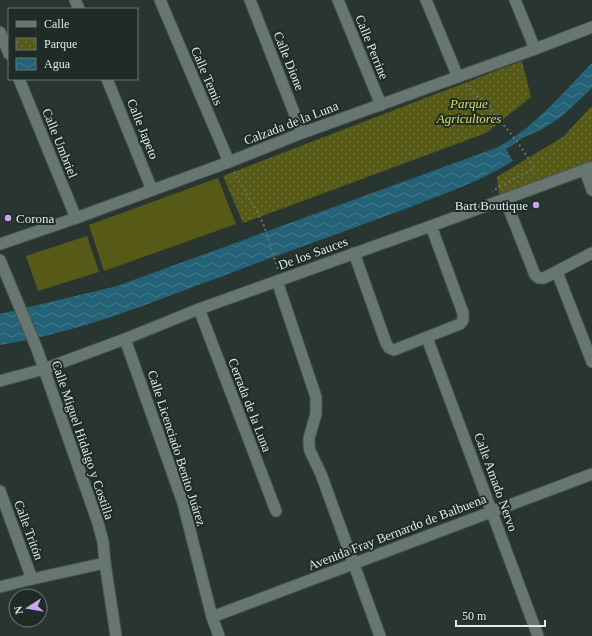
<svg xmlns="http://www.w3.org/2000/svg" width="592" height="636" viewBox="0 0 592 636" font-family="Georgia,serif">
<defs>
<pattern id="park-dots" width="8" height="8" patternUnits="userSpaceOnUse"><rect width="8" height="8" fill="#575a16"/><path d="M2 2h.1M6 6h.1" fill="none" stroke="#6f7238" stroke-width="1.8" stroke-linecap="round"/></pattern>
<pattern id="water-waves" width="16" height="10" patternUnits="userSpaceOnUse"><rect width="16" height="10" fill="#246377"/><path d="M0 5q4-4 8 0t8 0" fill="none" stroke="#44798a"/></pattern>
</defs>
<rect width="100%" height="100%" fill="#283530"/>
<g fill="url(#park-dots)">
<polygon points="522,61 531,97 486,133 243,223 223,176"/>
<polygon points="592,106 592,160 559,174 499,195 497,177 563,137"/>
</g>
<g fill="#575a16">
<polygon points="218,178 236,224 104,271 89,225"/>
<polygon points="87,236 99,272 38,291 26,256"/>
</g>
<path fill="url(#water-waves)" d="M592 63V88L561 117 541 130 524 137 506 149 513 161C479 182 442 195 405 209 370 222 334 235 298 248 259 262 220 277 182 291 123 314 63 335 0 345V314L117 286 496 148C535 128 562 93 592 63Z"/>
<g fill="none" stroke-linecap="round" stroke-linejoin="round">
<g stroke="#46524d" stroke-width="13">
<g id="minor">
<polyline points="75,0 79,9"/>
<polyline points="160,0 229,162"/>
<polyline points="250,0 302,133"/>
<polyline points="338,0 381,105"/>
<polyline points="426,0 458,77"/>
<polyline points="515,0 535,49"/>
<polyline points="0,32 9,54"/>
<polyline points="19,79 76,218"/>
<polyline points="107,79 152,190"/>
<polyline points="585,170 592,190"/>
<polyline points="505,199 535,275 539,278 544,278 592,253"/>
<polyline points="354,253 386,343 389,348 394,350 460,324 463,320 463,313 431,226"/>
<polyline points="557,272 592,362"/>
<polyline points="277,281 316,397 316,414 309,438 309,445 310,451 321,474 380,636"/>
<polyline points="199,309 276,511"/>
<polyline points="427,338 538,636"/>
<polyline points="0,491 32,579"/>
<polyline points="0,587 32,579 105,563"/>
<polyline points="212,617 592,474"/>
</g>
</g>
<g stroke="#46524d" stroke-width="13">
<g id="tertiary">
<polyline points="125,339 183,503 212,617 219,636"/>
<polyline points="44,369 98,523 103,542 105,563 116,636"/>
</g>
</g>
<g stroke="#46524d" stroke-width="13">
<g id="secondary">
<polyline points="0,244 76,218 229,162 302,133 535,49 592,27"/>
<polyline points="0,260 37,349 44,369"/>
<polyline points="0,381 44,369 125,339 199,309 431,226 592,167"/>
</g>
</g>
<g stroke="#67736e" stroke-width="2" stroke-dasharray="2 3" stroke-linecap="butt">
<path d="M466 85C492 111 516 136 534 168L492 191"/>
<polyline points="234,172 263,223 278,270"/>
</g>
<use href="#minor" stroke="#677670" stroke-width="11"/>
<use href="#tertiary" stroke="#677670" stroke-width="11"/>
<use href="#secondary" stroke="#677670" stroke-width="11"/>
</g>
<g fill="#c8a5ef" stroke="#1e2b26" stroke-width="1.5">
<circle cx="536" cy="205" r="4"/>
<circle cx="8" cy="218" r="4"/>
</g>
<g text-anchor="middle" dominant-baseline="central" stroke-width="4" stroke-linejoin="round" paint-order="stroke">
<g font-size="13" fill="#e0e9e5" stroke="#1e2b26">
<text transform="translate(372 47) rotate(68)">Calle Perrine</text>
<text transform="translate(289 61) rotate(68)">Calle Dione</text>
<text transform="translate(207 76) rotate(67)">Calle Temis</text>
<text transform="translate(291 123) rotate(-21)">Calzada de la Luna</text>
<text transform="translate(143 129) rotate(68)">Calle Japeto</text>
<text transform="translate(60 143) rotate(68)">Calle Umbriel</text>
<text transform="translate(313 253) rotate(-20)">De los Sauces</text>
<text transform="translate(250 405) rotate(69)">Cerrada de la Luna</text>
<text transform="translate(83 440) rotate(71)">Calle Miguel Hidalgo y Costilla</text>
<text transform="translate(177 448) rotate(72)">Calle Licenciado Benito Juárez</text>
<text transform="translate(496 482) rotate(70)">Calle Amado Nervo</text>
<text transform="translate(29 530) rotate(70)">Calle Tritón</text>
<text transform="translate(397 532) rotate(-21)">Avenida Fray Bernardo de Balbuena</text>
</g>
<g font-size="13" font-style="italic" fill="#d6dc5f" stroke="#1e2b26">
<text x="469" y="103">Parque<tspan x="469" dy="15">Agricultores</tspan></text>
</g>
<g font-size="13" fill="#e0e9e5" stroke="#1e2b26" text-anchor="end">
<text x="528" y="205">Bart Boutique</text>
<text x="16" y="218" text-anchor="start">Corona</text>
</g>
</g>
<rect x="8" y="8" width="130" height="72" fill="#1e2b26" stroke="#6c7772"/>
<rect x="16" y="21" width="20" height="6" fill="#677670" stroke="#6c7772"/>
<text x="44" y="28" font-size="12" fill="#e0e9e5">Calle</text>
<rect x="16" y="38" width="20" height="12" fill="url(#park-dots)" stroke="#6c7772"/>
<text x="44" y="48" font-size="12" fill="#e0e9e5">Parque</text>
<rect x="16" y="58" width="20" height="12" fill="url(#water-waves)" stroke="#6c7772"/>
<text x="44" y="68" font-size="12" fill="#e0e9e5">Agua</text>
<g transform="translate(28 608) rotate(258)"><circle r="19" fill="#1e2b26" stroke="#6c7772"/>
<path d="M0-3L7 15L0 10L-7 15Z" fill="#c8a5ef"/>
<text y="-6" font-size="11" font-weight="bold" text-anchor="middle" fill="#e0e9e5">N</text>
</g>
<path d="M456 620v6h89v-6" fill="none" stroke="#e0e9e5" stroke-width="2"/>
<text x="462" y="620" font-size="12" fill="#e0e9e5" stroke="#1e2b26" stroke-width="3" paint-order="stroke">50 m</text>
</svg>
